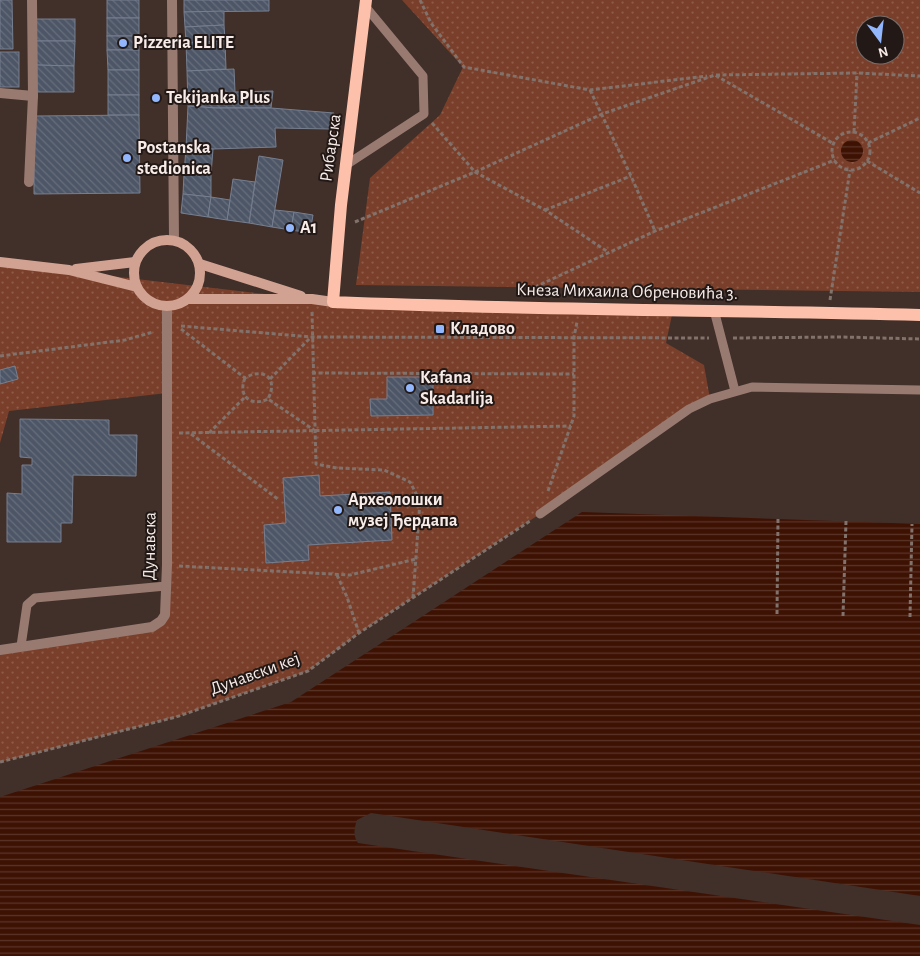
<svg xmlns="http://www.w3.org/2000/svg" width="920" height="956" viewBox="0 0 920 956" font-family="'Alegreya Sans',sans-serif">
<defs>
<pattern id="park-dots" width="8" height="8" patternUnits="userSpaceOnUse" patternTransform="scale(1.25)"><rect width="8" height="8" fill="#7a3f2a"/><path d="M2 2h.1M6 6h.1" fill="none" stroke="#8e5b49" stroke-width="1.8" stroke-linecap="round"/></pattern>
<pattern id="water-rules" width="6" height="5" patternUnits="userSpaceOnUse" patternTransform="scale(1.25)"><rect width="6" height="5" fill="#3d1203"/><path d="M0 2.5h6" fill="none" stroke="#5a3528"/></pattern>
<pattern id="building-back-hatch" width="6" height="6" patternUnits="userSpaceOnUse" patternTransform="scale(1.25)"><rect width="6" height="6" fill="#4d5666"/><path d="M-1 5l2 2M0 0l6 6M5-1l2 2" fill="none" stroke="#676e7c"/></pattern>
</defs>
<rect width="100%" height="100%" fill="#412f29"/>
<g fill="url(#park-dots)" fill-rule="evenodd">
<path d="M402 0H920V292L356 285 370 178 440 115 463 67ZM865 25H895V55H865Z"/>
<polygon points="0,263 333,302 673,310 666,343 704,365 710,399 540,514 359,633 308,671 176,717 0,762 0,650 161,621 167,393 9,411 0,443"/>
</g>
<g fill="url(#water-rules)">
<circle cx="852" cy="151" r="11"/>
<path d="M582 512 920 524V896L371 813 357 820C354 829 353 836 358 843L920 925V956H0V797L291 702Z"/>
</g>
<g fill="url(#building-back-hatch)" stroke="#767f90">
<polygon points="0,0 12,0 13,49 0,49"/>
<rect x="107" y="0" width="32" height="18"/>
<polygon points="184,0 269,0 269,11 184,12"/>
<polygon points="224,11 224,25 185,27 184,12"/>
<rect x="107" y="18" width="32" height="18"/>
<rect x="36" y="19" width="39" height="22"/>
<polygon points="224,25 225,41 186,43 185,27"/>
<rect x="107" y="36" width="32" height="14"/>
<polygon points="36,41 75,41 74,66 36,65"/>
<polygon points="225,41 226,69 187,71 186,43"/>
<polygon points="107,50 139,50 139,70 108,70"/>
<rect x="0" y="52" width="19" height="35"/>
<polygon points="36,65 74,66 74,92 36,92"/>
<polygon points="234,69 235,92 273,91 271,108 216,108 188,106 187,71"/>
<rect x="108" y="70" width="31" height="25"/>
<rect x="108" y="95" width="31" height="20"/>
<polygon points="188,106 216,108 271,108 334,113 331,129 275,128 276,147 213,149 186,148"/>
<polygon points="139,115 140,193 34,194 34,116"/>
<polygon points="186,148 213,149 211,175 184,174"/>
<polygon points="259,156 283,160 272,227 249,223"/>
<polygon points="184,174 211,175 211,197 183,194"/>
<polygon points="233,179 255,182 249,223 227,220"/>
<polygon points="183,194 211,197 208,217 181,213"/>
<polygon points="211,197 230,200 227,220 208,217"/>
<polygon points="275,210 294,212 291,230 272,227"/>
<polygon points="294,212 313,215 310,233 291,230"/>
<polygon points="15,366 18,379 0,384 0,370"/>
<polygon points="387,377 433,377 433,415 371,416 370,399 387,399"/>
<polygon points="20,419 109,420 109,435 137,435 136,476 73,475 72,523 61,523 61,542 7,542 7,493 22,494 22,465 32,465 32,458 20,457"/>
<polygon points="319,475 320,496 390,492 392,540 308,545 309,560 266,563 264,525 286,523 283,478"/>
</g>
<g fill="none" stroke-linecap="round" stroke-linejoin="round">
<g stroke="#81726c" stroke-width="3" stroke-dasharray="4 2.5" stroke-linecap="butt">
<polyline points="420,0 431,23 464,67 590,90 707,76"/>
<polyline points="716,75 857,73 920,76"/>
<polyline points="590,90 631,176 655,231"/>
<polyline points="432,123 475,172 545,210 608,252"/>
<polyline points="854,132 857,73"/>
<circle cx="851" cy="151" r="19"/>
<polyline points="868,143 920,118"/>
<polyline points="867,161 920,193"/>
<polyline points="545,210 631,176"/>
<polyline points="355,222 475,172 602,114 715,75 834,144"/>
<polyline points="535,287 655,231 835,160"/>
<polyline points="830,300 850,170"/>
<polyline points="312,312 316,464 337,468 384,470 410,482 420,501 413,598"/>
<polyline points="181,326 312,337 709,338"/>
<path d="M181 329 245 378C263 367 279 378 268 399L314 430"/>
<polyline points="733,338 842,337 920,339"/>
<polyline points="0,356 125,340 153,332"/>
<polyline points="312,373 574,374"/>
<path d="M245 378C237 397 252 407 268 399"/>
<polyline points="270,379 311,337"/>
<polyline points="179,433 571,426"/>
<polyline points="209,433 245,397"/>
<polyline points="191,434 279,500"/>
<polyline points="548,491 574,416 574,337 577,322"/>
<polyline points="179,566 350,575 416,559"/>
<polyline points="337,575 347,597 359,633"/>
<polyline points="777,614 778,519"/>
<polyline points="843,616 846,521"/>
<polyline points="910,617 912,524"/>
<polyline points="0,762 176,717 308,671 359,633 530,521"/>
</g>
<g stroke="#987a70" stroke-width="9">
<polyline points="346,165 424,114 423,76 365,6"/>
<polyline points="714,310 735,391"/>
<polyline points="540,514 689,409 710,399 752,387 920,390"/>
<polyline points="21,646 27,605 35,598 166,586"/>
</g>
<g stroke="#987a70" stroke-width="10">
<polyline points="172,0 174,240"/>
<polyline points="0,93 33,96"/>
<polyline points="29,182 33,96 32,0"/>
<polyline points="0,650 152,627 161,621 165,615 167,565 167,306"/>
</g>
<g stroke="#d1a291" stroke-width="10">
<circle cx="167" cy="273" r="33"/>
<polyline points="0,262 69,270 137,287"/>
<polyline points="200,264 301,296"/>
<polyline points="76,269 135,262"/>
<polyline points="189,299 312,299 333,302"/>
</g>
<path stroke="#fdc0aa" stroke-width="12" d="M366 0 341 205 333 302C528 310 724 310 920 315"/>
</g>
<g fill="#92b7fd" stroke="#221916" stroke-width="2">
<circle cx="123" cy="43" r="5"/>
<circle cx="156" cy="98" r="5"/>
<circle cx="127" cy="158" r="5"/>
<circle cx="290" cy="228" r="5"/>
<rect x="435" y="324" width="10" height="10" rx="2.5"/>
<circle cx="410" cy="388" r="5"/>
<circle cx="338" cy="510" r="5"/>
</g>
<g text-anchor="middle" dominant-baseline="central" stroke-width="4" stroke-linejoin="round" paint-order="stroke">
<g font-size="18" font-weight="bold" fill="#f8ece8" stroke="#221916" text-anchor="start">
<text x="133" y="43">Pizzeria ELITE</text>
<text x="166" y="98">Tekijanka Plus</text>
<text x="137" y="148">Postanska<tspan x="137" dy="21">stedionica</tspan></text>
<text x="300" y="228">A1</text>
<text x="450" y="329">Кладово</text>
<text x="420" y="378">Kafana<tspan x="420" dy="21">Skadarlija</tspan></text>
<text x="348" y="500">Археолошки<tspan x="348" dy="21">музеј Ђердапа</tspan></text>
</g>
<g font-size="18" fill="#f8ece8" stroke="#221916">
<text transform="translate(331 148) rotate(-82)">Рибарска</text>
<text transform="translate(627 292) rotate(1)">Кнеза Михаила Обреновића 3.</text>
<text transform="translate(150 546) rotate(-89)">Дунавска</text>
<text transform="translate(255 674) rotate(-20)">Дунавски кеј</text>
</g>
</g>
<g transform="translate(880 40) rotate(165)"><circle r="24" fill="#221916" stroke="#786d6a"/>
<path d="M0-4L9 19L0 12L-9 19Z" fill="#92b7fd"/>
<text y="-8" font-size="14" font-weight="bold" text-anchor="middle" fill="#f8ece8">N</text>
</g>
</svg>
